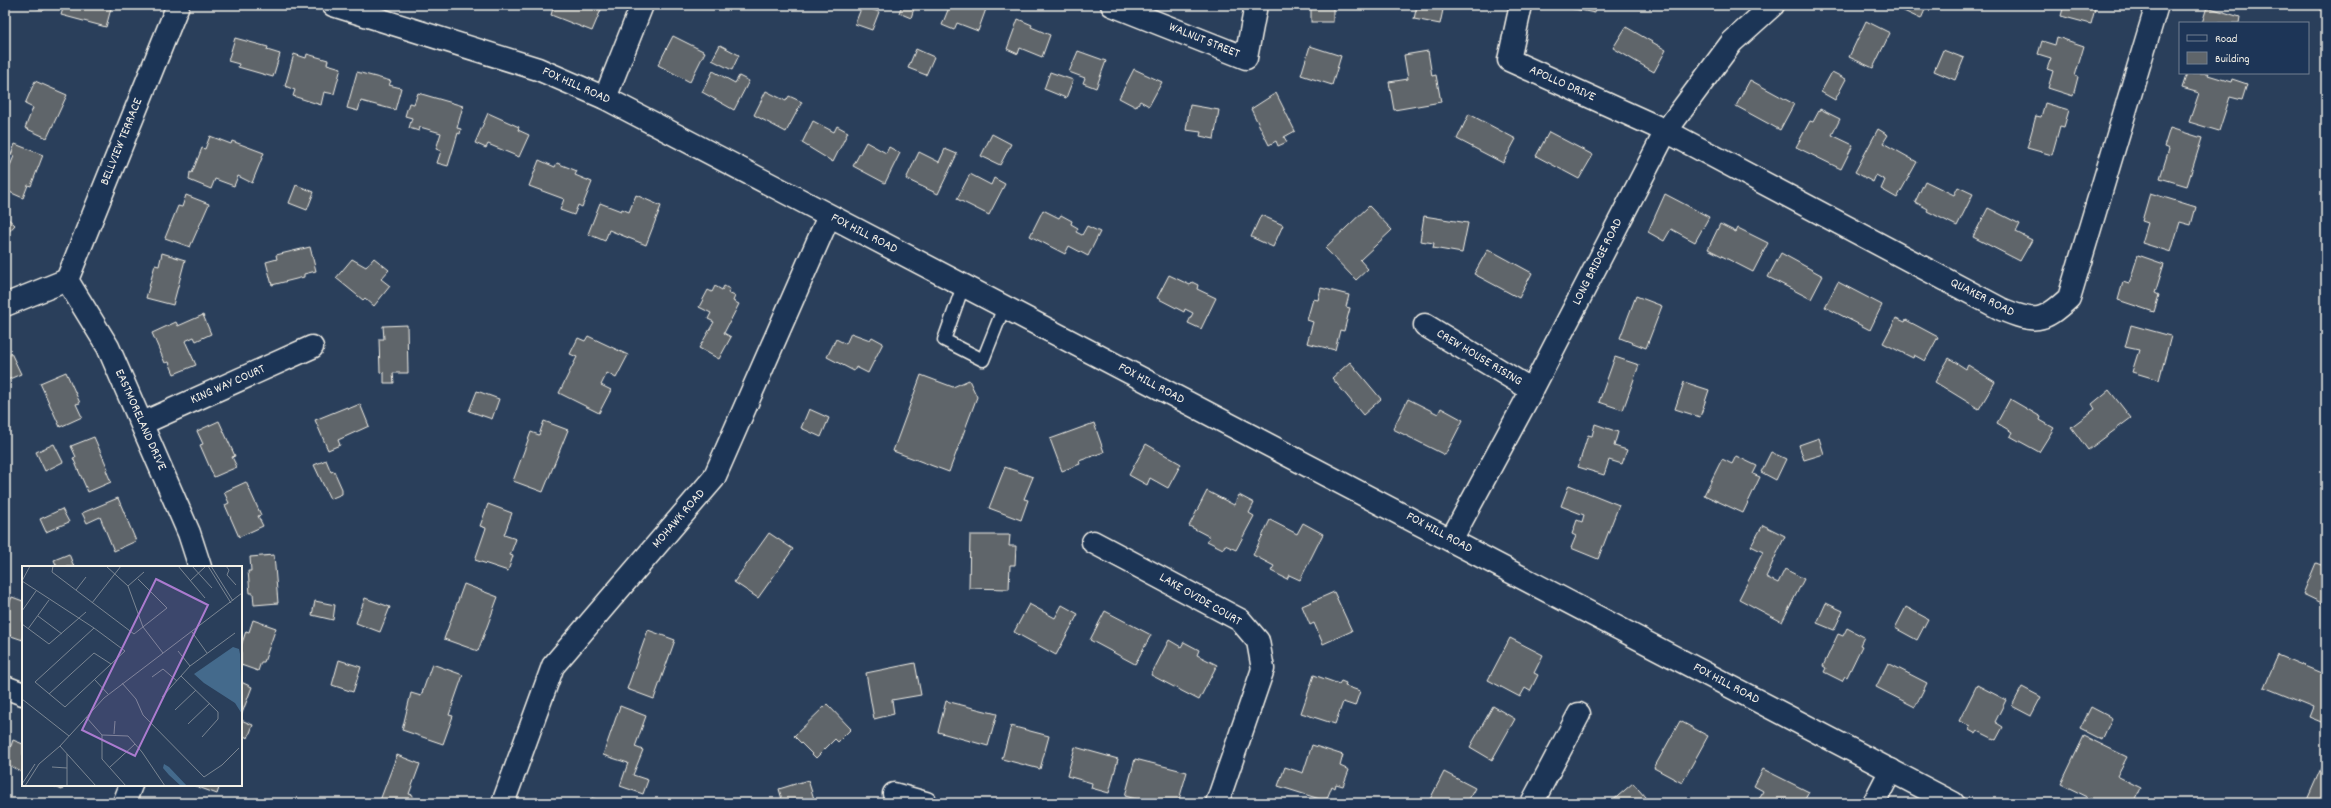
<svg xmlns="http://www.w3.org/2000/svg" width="2331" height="808" viewBox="0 0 2331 808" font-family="Dekko,sans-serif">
<rect width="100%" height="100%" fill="#2a3f5b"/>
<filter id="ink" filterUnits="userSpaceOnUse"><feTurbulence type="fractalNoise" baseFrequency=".025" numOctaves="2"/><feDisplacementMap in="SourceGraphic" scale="8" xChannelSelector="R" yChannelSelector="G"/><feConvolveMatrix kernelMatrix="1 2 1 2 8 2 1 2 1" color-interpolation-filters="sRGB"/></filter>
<g filter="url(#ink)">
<g fill="#5f656a" stroke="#f4f1e8">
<polygon points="27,5 45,5 44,10"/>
<polygon points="64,5 112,5 106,27 61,15"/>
<polygon points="554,5 603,5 592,31 551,15"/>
<polygon points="902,5 915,5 911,18 899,13"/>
<polygon points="950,5 977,5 986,9 978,31 957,23 954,30 942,25"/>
<rect x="1311" y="5" width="22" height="17"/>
<polygon points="1417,5 1444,5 1440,24 1414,19"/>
<polygon points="1570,5 1597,5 1595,13 1569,8"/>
<polygon points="1896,5 1927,5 1921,19 1895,7"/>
<polygon points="2064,5 2096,5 2091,24 2061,16"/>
<polygon points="862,6 879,12 872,30 855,24"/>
<polygon points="2207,7 2240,17 2239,23 2202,23"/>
<polygon points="1018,19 1032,25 1031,27 1050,35 1042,57 1020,48 1018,54 1007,49"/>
<polygon points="1866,21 1890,33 1873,68 1849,57"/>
<polygon points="1626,27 1666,50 1654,72 1613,48"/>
<polygon points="673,36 705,52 690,82 658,65"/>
<polygon points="2057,37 2084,46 2075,76 2078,77 2073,96 2048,88 2053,71 2047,69 2051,58 2038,54 2042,41 2055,45"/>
<polygon points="235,38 268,47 267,50 280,54 273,77 238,67 239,64 228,61"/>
<polygon points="720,45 739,55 732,70 712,60"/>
<polygon points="1310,46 1341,56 1332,85 1301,75"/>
<polygon points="916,49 934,57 926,75 908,68"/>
<polygon points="1943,50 1964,58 1955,80 1934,71"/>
<polygon points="1078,51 1106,61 1096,88 1083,83 1085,78 1069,72"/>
<polygon points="1428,51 1432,76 1436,75 1441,102 1394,110 1389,82 1408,79 1404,55"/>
<polygon points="294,54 306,58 307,54 328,60 327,64 341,68 334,94 324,92 321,105 293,96 295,90 285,86"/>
<polygon points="1134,69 1162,82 1149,106 1140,101 1136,107 1119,98"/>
<polygon points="713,71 735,83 739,76 749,81 734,110 702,92"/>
<polygon points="357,72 391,81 389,85 401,88 395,110 361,101 358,111 347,108"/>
<polygon points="1050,72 1073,80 1066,98 1044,89"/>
<polygon points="1832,72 1846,79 1835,100 1821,92"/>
<polygon points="2187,73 2209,73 2208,75 2231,82 2232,79 2247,84 2242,100 2230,97 2219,131 2189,122 2199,93 2182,88"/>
<polygon points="1750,80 1794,104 1780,130 1736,106"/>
<polygon points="35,81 67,95 47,138 25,128 33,108 25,104"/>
<polygon points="766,91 786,101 789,96 802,102 786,132 754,115"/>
<polygon points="418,93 463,106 457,128 461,129 460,134 458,133 448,166 437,163 441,151 436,149 441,133 420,127 419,131 409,128 412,118 405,116 409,103 414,104"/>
<polygon points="1276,93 1295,131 1284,137 1287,142 1278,146 1276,141 1269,145 1251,109"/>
<polygon points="2045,103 2069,110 2064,127 2060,126 2052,155 2027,148 2036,116 2041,117"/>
<polygon points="1190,105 1219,110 1214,139 1200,136 1201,132 1186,130"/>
<polygon points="1820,109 1840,119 1832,135 1853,145 1841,169 1796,147 1810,121 1813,122"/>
<polygon points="488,113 519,127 518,130 529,135 519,157 488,144 486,148 475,143"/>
<polygon points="1469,114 1516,139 1503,163 1457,139"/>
<polygon points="813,121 834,132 837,126 848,132 833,162 802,143"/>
<polygon points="2170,128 2202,138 2187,186 2160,178 2169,149 2164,147"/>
<polygon points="1878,129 1888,135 1883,143 1917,162 1897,198 1881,189 1885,180 1876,175 1873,182 1855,172"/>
<polygon points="1549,132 1593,155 1579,179 1536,156"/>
<polygon points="992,134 1011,144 1000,165 981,156"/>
<polygon points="210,136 231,144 232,141 264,153 252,183 238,176 234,186 215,179 211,189 189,180 190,172 192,173 202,148 205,149"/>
<polygon points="866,142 886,153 889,147 900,153 885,183 853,166"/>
<polygon points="15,144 43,155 31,186 28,185 23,198 5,190 5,178 14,156 11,155"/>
<polygon points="945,149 957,154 938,194 906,179 919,152 939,162"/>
<polygon points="539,160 555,167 557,163 577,171 575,175 592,182 582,207 578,205 574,215 560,210 564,199 529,186"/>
<polygon points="970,174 991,185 994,178 1005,184 989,215 957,199"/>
<polygon points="1925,181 1954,195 1958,187 1973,194 1957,226 1927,211 1928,209 1915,202"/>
<polygon points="296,185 314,192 307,210 289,203"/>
<polygon points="2150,193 2196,207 2191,225 2180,222 2171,252 2142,243 2148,223 2142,221"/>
<polygon points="1665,194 1709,217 1695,242 1671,229 1664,241 1648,232"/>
<polygon points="186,195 209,204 190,247 165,238 178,206 182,207"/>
<polygon points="636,195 661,206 646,245 609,230 605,241 588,234 600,203 621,211 622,209 629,212"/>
<polygon points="1369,206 1392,230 1360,260 1368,269 1356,280 1325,248"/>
<polygon points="1988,208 2020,224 2016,232 2032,240 2020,261 1973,237"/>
<polygon points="1043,210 1059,218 1061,215 1072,221 1071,224 1078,228 1076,232 1082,235 1087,226 1100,232 1088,256 1069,246 1065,254 1030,236"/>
<polygon points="1261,215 1283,225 1273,247 1251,237"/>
<polygon points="5,216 15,225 5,236"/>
<polygon points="1424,216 1468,223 1462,253 1433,248 1434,243 1420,241"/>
<polygon points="1720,224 1736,232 1738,228 1768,243 1753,272 1708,249"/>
<polygon points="310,247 316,271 304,274 304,277 272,285 266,262 277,259 276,255"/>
<polygon points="1488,249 1532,273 1519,298 1474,274"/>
<polygon points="162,253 185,260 173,305 146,298 155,265 159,266"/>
<polygon points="1781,253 1823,276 1811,299 1768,277"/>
<polygon points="2138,255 2164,264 2155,293 2159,295 2154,312 2118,300 2123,282 2129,284"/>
<polygon points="374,258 389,270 381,279 390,286 374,306 365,298 363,300 336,278 352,259 366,267"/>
<polygon points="1169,275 1190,285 1192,282 1198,285 1197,289 1216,298 1201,329 1188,323 1193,313 1185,309 1184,312 1157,298"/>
<polygon points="1838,282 1882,305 1870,330 1825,307"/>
<polygon points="715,286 722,290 724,286 730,289 728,293 735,296 733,301 739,304 724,333 731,337 719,359 699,348 714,322 708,319 711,313 699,307 708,290 712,292"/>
<polygon points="1321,288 1349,295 1346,307 1350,308 1344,331 1340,330 1335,350 1307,343 1313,322 1307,320 1313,299 1318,300"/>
<polygon points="1636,296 1662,306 1646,348 1620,338"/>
<polygon points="203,315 211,334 196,341 194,337 185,341 196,365 174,374 169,362 165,363 152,333 176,322 178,326"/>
<polygon points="1896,318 1905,322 1906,320 1938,337 1925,361 1914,355 1913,358 1883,343"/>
<polygon points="407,325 408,373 393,373 394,383 384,383 384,373 380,372 379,339 384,339 383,326"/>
<polygon points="2131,325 2171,336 2159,380 2132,372 2139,350 2125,347"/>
<polygon points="851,333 870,340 872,337 883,343 868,373 856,367 854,371 827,357 836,339 846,344"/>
<polygon points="588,336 628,355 616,378 607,373 601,385 611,390 599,413 559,393 577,357 570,354 578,338 585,341"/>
<polygon points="11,353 21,374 5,381 5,355"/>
<polygon points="1615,357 1639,365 1623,410 1599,402"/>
<polygon points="1949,358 1966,369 1968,365 1995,382 1979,409 1935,382"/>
<polygon points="1350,362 1381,399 1363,415 1332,378"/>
<polygon points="66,372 80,403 76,404 82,417 60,427 40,383"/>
<polygon points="921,375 953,387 969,380 977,397 949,472 893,451"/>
<polygon points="1684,382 1709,390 1700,417 1675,409"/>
<polygon points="2109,390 2131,418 2088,450 2071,427 2095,409 2092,404"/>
<polygon points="477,391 499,399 492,419 469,411"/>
<polygon points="1408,399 1438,414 1441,408 1463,420 1445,455 1393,429"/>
<polygon points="2010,399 2041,417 2040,420 2054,428 2039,452 2010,436 2012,432 1997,423"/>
<polygon points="360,404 369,426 338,440 340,445 328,450 315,420 347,407 348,409"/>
<polygon points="809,409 829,418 821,437 801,428"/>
<polygon points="219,421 235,456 232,457 237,467 214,477 200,445 203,444 197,431"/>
<polygon points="544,421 568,430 543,492 513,481 531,432 539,435"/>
<polygon points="1094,423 1104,452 1079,461 1080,464 1062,471 1050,439"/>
<polygon points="1595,424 1618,432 1614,446 1627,450 1622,464 1609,460 1604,475 1578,467 1588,435 1592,436"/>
<polygon points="94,437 108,469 106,470 111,482 88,492 73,458 76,457 71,446"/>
<polygon points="1819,438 1824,454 1804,460 1799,445"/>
<polygon points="54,444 63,462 45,471 36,452"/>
<polygon points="1146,444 1181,464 1168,488 1150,478 1147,485 1129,475"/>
<polygon points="1771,452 1786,459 1776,480 1761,472"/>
<polygon points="1736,456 1757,466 1753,474 1760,477 1743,513 1704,495 1722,459 1732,464"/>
<polygon points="326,460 331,472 334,471 342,489 342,494 330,499 314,465"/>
<polygon points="1005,467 1033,477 1024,499 1028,500 1021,520 989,508"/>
<polygon points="246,482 261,515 258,516 263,526 239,537 225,505 229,503 224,492"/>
<polygon points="1569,485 1619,505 1598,559 1571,548 1576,536 1572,534 1577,520 1582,522 1584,515 1561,506"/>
<polygon points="1207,491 1234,505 1239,495 1254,503 1249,513 1254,516 1236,550 1225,545 1223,549 1207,541 1210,537 1189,526"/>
<polygon points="118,498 136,541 114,551 100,517 87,523 82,513"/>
<polygon points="488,504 512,513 504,535 516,539 510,555 513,556 508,571 475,560 486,528 480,526"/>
<polygon points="62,509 69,522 46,532 40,519"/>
<polygon points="1270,520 1297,534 1303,523 1323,534 1300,580 1289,575 1287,579 1271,571 1274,566 1253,555"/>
<polygon points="1763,525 1785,536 1766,577 1778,583 1785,569 1804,579 1782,622 1739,599 1763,552 1751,546"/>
<polygon points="769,533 793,549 758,598 734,582"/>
<polygon points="970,535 1010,535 1009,546 1016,546 1015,565 1010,565 1009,589 969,588"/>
<polygon points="69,554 74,567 57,567 54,560"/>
<polygon points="274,555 278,603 254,605 253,593 250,593 248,571 251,571 250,557"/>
<polygon points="2316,563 2326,567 2326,605 2303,594"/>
<polygon points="464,584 498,597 478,651 444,639"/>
<polygon points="1334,592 1352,631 1323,644 1314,623 1310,625 1302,606"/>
<polygon points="12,597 23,601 23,640 5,634 5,605 8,606"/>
<polygon points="365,598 390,607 380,632 356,623"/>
<polygon points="315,601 335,605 333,620 312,615"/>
<polygon points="1826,603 1843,611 1834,630 1817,623"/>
<polygon points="1029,604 1055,618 1062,605 1078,614 1056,655 1014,632"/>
<polygon points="1906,607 1928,619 1917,640 1895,628"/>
<polygon points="1105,611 1151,635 1135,664 1090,640"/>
<polygon points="253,620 276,628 264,662 261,662 258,671 241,665 241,646 246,631 249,632"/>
<polygon points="1847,628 1864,637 1860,645 1862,646 1847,677 1845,676 1842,681 1824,672 1826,668 1823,666 1838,634 1843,636"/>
<polygon points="648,630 675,640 654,699 627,689"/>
<polygon points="1510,638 1543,655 1534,673 1538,675 1530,691 1525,688 1520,697 1488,680"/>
<polygon points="1169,640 1181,647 1184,642 1199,650 1197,655 1217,665 1199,700 1151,675"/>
<polygon points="2278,655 2326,675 2323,685 2326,686 2326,724 2309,717 2313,707 2264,687"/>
<polygon points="339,660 361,667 353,692 332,685"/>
<polygon points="915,663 921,695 892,700 894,714 874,719 866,673"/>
<polygon points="1888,663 1927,683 1915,707 1876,687"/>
<polygon points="432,664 463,675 449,715 453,716 443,744 402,730 411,693 421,696"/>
<polygon points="1314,675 1339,684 1341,681 1346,683 1345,686 1360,691 1355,706 1343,702 1335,724 1301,713"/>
<polygon points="241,682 252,687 241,716"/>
<polygon points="1977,685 2006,700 1995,722 2003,727 1996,740 1978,731 1976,734 1969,730 1970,726 1959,721"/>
<polygon points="2022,687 2041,697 2031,716 2012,706"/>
<polygon points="946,701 997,714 988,746 938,732"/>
<polygon points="827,704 851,729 838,742 835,739 816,758 794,736"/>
<polygon points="620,706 646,716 635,747 643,750 633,775 648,780 643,794 620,786 628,763 603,755"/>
<polygon points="1493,706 1515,719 1492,760 1470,747"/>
<polygon points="2091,707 2112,718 2102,740 2080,729"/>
<polygon points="241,720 253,725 248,738 241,735"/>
<polygon points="1680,721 1708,736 1682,783 1654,768"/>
<polygon points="1011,726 1049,736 1040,769 1002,759"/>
<polygon points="2084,736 2127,757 2117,776 2141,788 2134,803 2100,803 2061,784"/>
<polygon points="13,740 23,744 23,773 5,763"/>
<polygon points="1312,745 1343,755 1340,766 1349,770 1343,786 1336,784 1335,788 1332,786 1326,801 1278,786 1285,767 1303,773"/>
<polygon points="1075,747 1118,759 1109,793 1091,788 1092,783 1067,776"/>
<polygon points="397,755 420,764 409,794 413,795 411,803 379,803"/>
<polygon points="1135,759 1187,772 1178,803 1135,803 1136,799 1125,796"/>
<polygon points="2322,766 2326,767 2326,803 2314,803 2307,800"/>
<polygon points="1763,769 1809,792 1804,801 1806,803 1757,803 1763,791 1754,786"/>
<polygon points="1444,772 1475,788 1467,803 1428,803"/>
<polygon points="808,780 815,802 818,803 783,803 779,789"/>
<polygon points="1633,783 1650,803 1610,803"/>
<polygon points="51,785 64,785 62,790"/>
<polygon points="193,785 220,785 217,794"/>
<polygon points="592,798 607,803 590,803"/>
</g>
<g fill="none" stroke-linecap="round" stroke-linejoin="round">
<g stroke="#f4f1e8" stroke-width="15">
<polyline id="service" points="963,286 944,340 983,360 1004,307"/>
</g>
<g stroke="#f4f1e8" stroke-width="25">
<g id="minor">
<polyline points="1112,5 1246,58 1256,5"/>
<path d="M1521 5 1509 60 1666 131 2001 309C2035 323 2042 323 2069 298L2157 5"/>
<polyline points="605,98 642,5"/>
<polyline points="67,280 108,347 189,533 200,567"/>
<polyline points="67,280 178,5"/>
<polyline points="5,305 67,280"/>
<polyline points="1425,325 1532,390"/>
<polyline points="143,423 312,347"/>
<polyline points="1451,540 1532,390 1666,131 1732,42 1773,5"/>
<polyline points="1093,542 1240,620 1258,641 1263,669 1217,803"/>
<polyline points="5,687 23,694"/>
<polyline points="894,794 926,803"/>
<polyline points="124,803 131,785"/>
<polyline points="503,803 553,666 714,478 829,216"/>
<polyline points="1532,803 1579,714"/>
<polyline points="1874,803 1891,770"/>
</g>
</g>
<g stroke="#f4f1e8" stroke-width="25">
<polyline id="secondary" points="333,5 538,69 605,98 1953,803"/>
</g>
<use href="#service" stroke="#1d3557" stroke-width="12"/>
<use href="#minor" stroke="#1d3557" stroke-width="22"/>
<use href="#secondary" stroke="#1d3557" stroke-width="22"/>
</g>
</g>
<g text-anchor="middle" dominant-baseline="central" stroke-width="3.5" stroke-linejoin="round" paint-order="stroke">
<g font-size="13" fill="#f4f1e8" stroke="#1d3557">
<text transform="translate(1204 41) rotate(22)">WALNUT STREET</text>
<text transform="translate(1562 84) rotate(24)">APOLLO DRIVE</text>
<text transform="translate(576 86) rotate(24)">FOX HILL ROAD</text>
<text transform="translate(122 142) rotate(-68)">BELLVIEW TERRACE</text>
<text transform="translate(864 234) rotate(27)">FOX HILL ROAD</text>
<text transform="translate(1598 262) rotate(-63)">LONG BRIDGE ROAD</text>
<text transform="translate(1982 298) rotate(27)">QUAKER ROAD</text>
<text transform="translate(1479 358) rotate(31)">CREW HOUSE RISING</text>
<text transform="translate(1151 384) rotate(28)">FOX HILL ROAD</text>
<text transform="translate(228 385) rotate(-24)">KING WAY COURT</text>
<text transform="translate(140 420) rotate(66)">EASTMORELAND DRIVE</text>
<text transform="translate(679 519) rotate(-49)">MOHAWK ROAD</text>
<text transform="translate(1439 533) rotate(28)">FOX HILL ROAD</text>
<text transform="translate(1200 600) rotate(30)">LAKE OVIDE COURT</text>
<text transform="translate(1726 684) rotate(28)">FOX HILL ROAD</text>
</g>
</g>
<g transform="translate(22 566)">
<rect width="220" height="220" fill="#2a3f5b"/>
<path d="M211 81 217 83 218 88 220 148 213 137 182 117 172 108ZM142 198 147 201 165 220H159L147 209 141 202Z" fill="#446a8c"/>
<path fill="none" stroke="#7b8693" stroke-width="1" d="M31 0 30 6 112 68 145 42 116 13M84 0 106 20 121 61 141 87M156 0 183 32M170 0 190 22M186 0 209 37M189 0 211 35M204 0 207 4 205 9 214 19M0 15 72 62 103 85 43 141 13 116 72 62M0 15 8 0M168 15 184 0M106 20 122 6M54 24 64 11M70 37 99 0M0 45 14 25M16 50 40 68M0 58 27 78 64 46M6 63 27 34M170 66 185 87M156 85 168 100M159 110 196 146V153L180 171M130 111 141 103 155 115M73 114 86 128M100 117 114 133 121 149 182 211 200 199 217 182M27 128 72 87 89 98M140 131 168 100 213 67M0 133 47 170M153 144 174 124M64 151 80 169M166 158 188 137M92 168 93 155M80 169 106 170 120 186 143 220M80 169V193L104 220M38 180 74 220M30 201 45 202M88 201 113 178M0 218 13 198M3 220 17 198 38 180 82 132 220 27M45 220V188"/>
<path fill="#ab7bcf" fill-opacity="0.15" stroke="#ab7bcf" stroke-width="2" d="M134 13 186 39 113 190 60 164Z"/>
<rect width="220" height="220" fill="none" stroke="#f4f1e8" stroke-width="2"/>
</g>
<rect width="2331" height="808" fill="none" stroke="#1d3557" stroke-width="20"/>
<rect x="10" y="10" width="2311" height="788" fill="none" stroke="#f4f1e8" stroke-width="1.5" filter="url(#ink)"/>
<rect x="2179" y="22" width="130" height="52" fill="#1d3557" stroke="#738091"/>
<rect x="2187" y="35" width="20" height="6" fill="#1d3557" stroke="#738091"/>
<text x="2215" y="42" font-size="12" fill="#f4f1e8">Road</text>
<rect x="2187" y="52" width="20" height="12" fill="#5f656a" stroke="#738091"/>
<text x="2215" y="62" font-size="12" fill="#f4f1e8">Building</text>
</svg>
